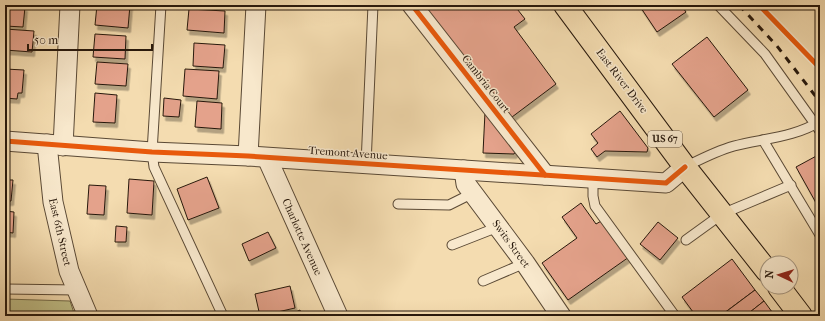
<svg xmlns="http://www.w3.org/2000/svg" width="825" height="321" viewBox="0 0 825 321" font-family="'IM FELL French Canon',serif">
<defs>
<filter id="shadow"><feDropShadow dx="2.5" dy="4.5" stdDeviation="0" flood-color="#0004"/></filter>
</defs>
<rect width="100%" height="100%" fill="#f4dcb0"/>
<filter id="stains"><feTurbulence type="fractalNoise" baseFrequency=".005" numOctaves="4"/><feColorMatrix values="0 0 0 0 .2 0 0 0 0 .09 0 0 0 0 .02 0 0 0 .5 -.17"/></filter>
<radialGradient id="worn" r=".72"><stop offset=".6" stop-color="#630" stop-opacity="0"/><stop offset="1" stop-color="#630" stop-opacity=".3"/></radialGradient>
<polygon fill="#c0bf88" stroke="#746c4a" points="5,299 70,301 75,316 5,316"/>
<g fill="#e4a28b" stroke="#27180c" filter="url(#shadow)">
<polygon points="5,5 25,7 23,27 5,26"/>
<polygon points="97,5 130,5 128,28 95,25"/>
<polygon points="422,5 465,5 468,9 473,5 514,5 525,19 514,27 556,84 508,120"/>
<polygon points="639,5 681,5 686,12 657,32"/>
<polygon points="189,9 225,11 224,33 187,30"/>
<polygon points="5,29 34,31 32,52 5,50"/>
<polygon points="95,34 126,36 125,59 93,57"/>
<polygon points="707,37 748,90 714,117 672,64"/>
<polygon points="194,43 225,45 223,68 193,66"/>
<polygon points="97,62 128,64 126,86 95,84"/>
<polygon points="5,69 24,70 22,93 18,93 17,99 5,98"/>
<polygon points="185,69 219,71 217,99 183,96"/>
<polygon points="95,93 117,95 115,123 93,122"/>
<polygon points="164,98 181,100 179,117 163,116"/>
<polygon points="197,101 222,103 221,129 195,127"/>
<polygon points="620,111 648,148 647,152 605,151 597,157 591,149 598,143 591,134"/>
<polygon points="485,112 517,149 514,154 483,153"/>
<polygon points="820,154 820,210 796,167"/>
<polygon points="207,177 219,208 188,220 177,189"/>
<polygon points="129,179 154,181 152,215 127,213"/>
<polygon points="5,180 13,180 11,201 5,201"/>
<polygon points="89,185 106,186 104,215 87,214"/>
<polygon points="581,203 596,224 603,220 629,257 568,300 542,263 577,238 562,217"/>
<polygon points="5,211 14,212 13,233 5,232"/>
<polygon points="658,222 678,238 660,260 640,244"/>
<polygon points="116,226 127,227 126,242 115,242"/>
<polygon points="268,232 276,248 249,261 242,244"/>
<polygon points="732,259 755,290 720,316 696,316 682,297"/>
<polygon points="290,286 295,308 260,316 255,294"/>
<polygon points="755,290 764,301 745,316 731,316 727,311"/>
<polygon points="764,301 775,316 745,316"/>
<polygon points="300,310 302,316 287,316"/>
<polygon points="172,311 175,316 163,316"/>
</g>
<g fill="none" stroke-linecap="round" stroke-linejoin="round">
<g stroke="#5a4935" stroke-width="11">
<g id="service">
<polyline points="161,5 152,152 154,167 223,316"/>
<polyline points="718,5 765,54 820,131"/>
<polyline points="763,140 820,235"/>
<polyline points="366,164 373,5"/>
<path d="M685 167C701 159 716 151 734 146 760 139 797 137 820 121"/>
<polyline points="593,178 593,196 595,206 675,316"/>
<polyline points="398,204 449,205 473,193"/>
<polyline points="686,240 722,214 791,185"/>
<polyline points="452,245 498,227"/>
<polyline points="483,281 525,263"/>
<polyline points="5,289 77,290"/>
</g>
</g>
<g stroke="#5a4935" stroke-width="21">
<g id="minor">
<polyline points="412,5 545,175"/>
<polyline points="5,141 152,152 248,156 666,183 685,167"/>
<polyline points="47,144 53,202 69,271 88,316"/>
<polyline points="63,146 70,5"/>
<polyline points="248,156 256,5"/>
<polyline points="267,158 338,316"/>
<polyline points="464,170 466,184 525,263 561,316"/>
</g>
</g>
<g stroke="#27180c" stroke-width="24">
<g id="primary">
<polyline points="565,5 685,167 767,271"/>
<polyline points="779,287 801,316"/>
</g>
</g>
<use href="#service" stroke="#f8e8cc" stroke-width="9"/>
<use href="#minor" stroke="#f8e8cc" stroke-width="19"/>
<use href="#primary" stroke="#f4dcb0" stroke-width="22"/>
<polyline stroke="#27180c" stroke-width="3" stroke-dasharray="7 7" stroke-linecap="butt" points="739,5 777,46 820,102"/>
<g stroke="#f8e8cc" stroke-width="8">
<g id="cycleway">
<polyline points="412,5 545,175"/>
<polyline points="759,5 820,68"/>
<polyline points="5,141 152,152 248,156 666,183 685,167"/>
</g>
</g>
<use href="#cycleway" stroke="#e8590c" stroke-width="5"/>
</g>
<g text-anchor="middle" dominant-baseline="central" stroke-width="3" stroke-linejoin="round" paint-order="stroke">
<rect fill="#f8e8cc" stroke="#665646" stroke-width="1" x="648" y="131" width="34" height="16" rx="3"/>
<g font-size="10" font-weight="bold" fill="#27180c">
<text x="665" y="139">US 67</text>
</g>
<g font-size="11" fill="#27180c" stroke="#f8e8cc">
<text transform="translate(622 81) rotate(53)">East River Drive</text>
<text transform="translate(486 84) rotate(52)">Cambria Court</text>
<text transform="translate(348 153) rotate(4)">Tremont Avenue</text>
<text transform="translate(60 232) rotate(77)">East 6th Street</text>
<text transform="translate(302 237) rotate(66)">Charlotte Avenue</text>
<text transform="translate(511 244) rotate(54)">Swits Street</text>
</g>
</g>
<rect width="825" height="321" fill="none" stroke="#f4dcb0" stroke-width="20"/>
<rect x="6" y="6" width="813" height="309" fill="none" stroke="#27180c" stroke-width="2"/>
<rect x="10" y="10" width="805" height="301" fill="none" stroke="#27180c"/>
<g transform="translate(779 275) rotate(274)"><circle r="19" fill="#f8e8cc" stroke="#a4957f"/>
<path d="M0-3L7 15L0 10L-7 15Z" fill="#8f2418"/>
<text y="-6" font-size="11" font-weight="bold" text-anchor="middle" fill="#27180c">N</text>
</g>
<path d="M28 44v6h124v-6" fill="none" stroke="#27180c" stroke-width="2"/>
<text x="34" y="44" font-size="12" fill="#27180c" stroke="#f8e8cc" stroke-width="3" paint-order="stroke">50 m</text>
<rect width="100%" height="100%" filter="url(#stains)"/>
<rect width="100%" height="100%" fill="url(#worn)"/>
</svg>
